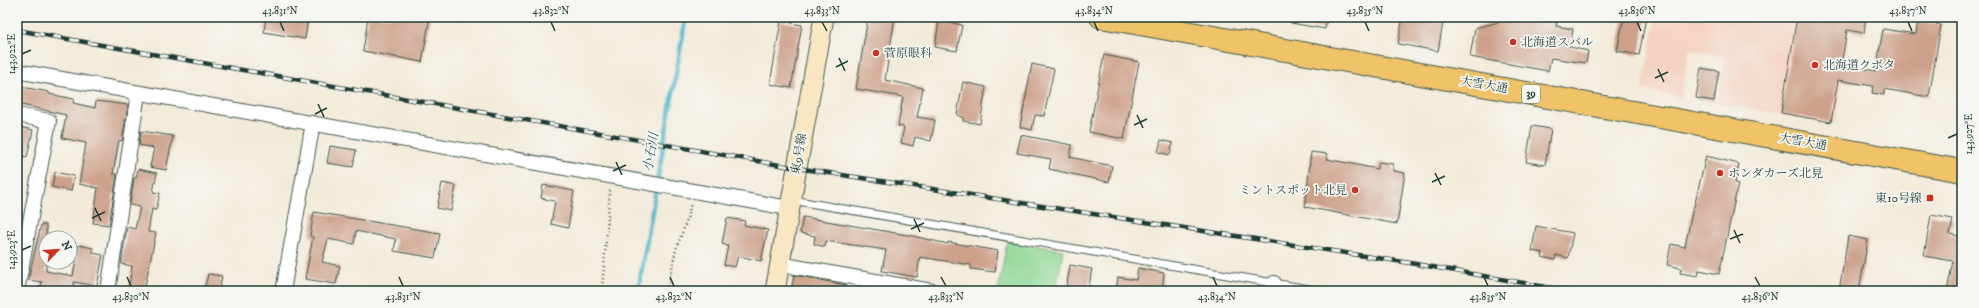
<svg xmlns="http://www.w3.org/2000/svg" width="1979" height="308" viewBox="0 0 1979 308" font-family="'IM FELL DW Pica','Noto Serif JP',serif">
<rect width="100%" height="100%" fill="#f6f6f2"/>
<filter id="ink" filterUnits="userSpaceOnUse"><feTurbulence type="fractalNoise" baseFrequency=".025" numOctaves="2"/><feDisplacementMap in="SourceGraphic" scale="8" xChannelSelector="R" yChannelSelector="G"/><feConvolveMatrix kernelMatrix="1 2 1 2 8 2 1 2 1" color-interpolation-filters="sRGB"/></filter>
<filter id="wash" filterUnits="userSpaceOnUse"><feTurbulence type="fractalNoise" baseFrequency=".012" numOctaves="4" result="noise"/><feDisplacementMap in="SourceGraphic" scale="16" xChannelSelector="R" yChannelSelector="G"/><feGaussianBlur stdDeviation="0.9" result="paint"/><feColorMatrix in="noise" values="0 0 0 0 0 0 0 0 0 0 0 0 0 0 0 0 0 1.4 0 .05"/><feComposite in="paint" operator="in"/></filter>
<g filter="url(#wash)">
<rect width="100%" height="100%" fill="#f3ebda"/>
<polygon fill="#f5d3c2" points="1656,17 1852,17 1835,124 1718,104 1724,56 1690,50 1681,97 1642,90"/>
<polygon fill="#88d491" stroke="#548862" points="1007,241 1063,250 1056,291 998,291"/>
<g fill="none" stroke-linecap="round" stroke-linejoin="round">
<polyline stroke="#4eb7cc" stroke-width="4.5" points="638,291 686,17"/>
</g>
<g id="blocks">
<g fill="#cca08a">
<polygon points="266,17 308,18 305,39 264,32"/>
<polygon points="368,17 430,17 422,62 363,51"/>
<polygon points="868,17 895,17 885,80 923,88 917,117 935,120 931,141 915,137 913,146 901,143 904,127 898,126 903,97 856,89"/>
<polygon points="1292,17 1327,17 1325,29 1291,23"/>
<polygon points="1403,17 1444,17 1438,51 1398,44"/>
<polygon points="1500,17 1558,17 1556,26 1573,29 1570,47 1588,51 1586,63 1551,58 1548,71 1470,57 1475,28 1499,22"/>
<polygon points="1624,17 1646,17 1639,55 1617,51"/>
<polygon points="1797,17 1866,17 1864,33 1847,30 1841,65 1876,71 1883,29 1916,34 1918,20 1941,25 1929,97 1884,89 1884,95 1872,93 1873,86 1838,80 1831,122 1781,113"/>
<polygon points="939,20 962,25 957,51 935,47"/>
<polygon points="781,21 802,25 791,88 770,84"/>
<polygon points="1104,55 1139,62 1124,139 1089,132"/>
<polygon points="1032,64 1054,69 1044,116 1035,115 1032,130 1020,127"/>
<polygon points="1701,68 1719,71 1714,101 1696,98"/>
<polygon points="963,82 986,87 980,124 963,121 963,117 957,115"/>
<polygon points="17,86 49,92 49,94 74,99 73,103 95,108 96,101 128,105 122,141 119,140 113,174 117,174 109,225 93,223 98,188 79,184 86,143 62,138 66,115 17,104"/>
<polygon points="1532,126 1551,129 1545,165 1526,162"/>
<polygon points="20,127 33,130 27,157 17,155 17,141"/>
<polygon points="141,131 173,136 166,170 150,167 154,148 139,145"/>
<polygon points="1021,135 1072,145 1070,157 1112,166 1109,182 1049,169 1051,159 1017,153"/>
<polygon points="1161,140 1173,143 1170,155 1158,152"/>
<polygon points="330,146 356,150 353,167 327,163"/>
<polygon points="1311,152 1327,154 1327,159 1377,169 1379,162 1393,164 1393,171 1405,173 1397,224 1305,207"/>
<polygon points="1706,156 1739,164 1735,183 1738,184 1719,274 1699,270 1698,276 1680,273 1681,268 1667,265 1671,244 1685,247 1693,207 1694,207"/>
<polygon points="138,169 157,173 153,192 160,193 156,210 152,209 148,232 156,233 144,291 128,291 132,266 121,264 127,227 135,229 140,207 130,205 134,178 136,178"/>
<polygon points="55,172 74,176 71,191 52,187"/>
<polygon points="442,183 456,186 451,211 437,208"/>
<polygon points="543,185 574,191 568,228 551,224 555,201 541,198"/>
<polygon points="314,212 440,233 435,258 394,251 396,239 356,231 354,244 328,239 322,262 340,266 336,284 305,279 313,237 310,236"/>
<polygon points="1931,215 1953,219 1950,234 1962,237 1962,291 1947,291 1953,261 1924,256"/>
<polygon points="803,217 913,236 948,244 948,242 998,251 995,272 971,269 971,265 920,257 917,277 882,271 886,250 826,241 825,247 814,244 815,236 800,233"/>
<polygon points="727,218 745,221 744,225 768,230 761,261 738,256 735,267 724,265 728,246 722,244"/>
<polygon points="41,225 46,225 46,271 73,276 79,245 93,248 93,253 103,255 97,286 74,282 73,291 40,291 42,282 28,280"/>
<polygon points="1536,226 1573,233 1568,258 1556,255 1555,260 1542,257 1543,253 1532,251"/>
<polygon points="1848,236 1868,240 1859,291 1839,291"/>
<polygon points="1070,265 1092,269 1088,291 1066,291"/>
<polygon points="1138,268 1164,273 1162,291 1116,291 1118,277 1136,280"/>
<polygon points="208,274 222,276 219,291 204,291"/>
<polygon points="794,275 846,285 845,291 791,291"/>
</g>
</g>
</g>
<g filter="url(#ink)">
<use href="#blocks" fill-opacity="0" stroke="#3f574d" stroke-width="1"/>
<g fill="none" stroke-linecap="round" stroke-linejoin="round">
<g stroke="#3f574d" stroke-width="9">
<polyline id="lane" points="792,200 1320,291"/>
</g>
<g stroke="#3f574d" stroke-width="16">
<g id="street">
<polyline points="17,71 789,208"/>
<polyline points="17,115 49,121 17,291"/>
<polyline points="779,264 932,291"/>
<polyline points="108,291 138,93"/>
<polyline points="283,291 313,123"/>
<polyline points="1273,291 1274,283"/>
</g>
</g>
<g stroke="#3f574d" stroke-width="21">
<polyline id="secondary" points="775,291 824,17"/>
</g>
<g stroke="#3f574d" stroke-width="24">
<polyline id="highway" points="1101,17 1962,171"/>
</g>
<g stroke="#3f574d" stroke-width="2.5" stroke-dasharray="1 3" stroke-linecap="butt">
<polyline points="602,291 610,190"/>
<polyline points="667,291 676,249 687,220 691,203"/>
</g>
<use href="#lane" stroke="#fff" stroke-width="7"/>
<use href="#street" stroke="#fff" stroke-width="14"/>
<use href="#secondary" stroke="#f9e7c3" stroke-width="19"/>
<use href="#highway" stroke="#f0c369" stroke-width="22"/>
<g stroke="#1f3d34" stroke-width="4.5">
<polyline id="rail" points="17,30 797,168 1410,263 1569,291"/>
</g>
<use href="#rail" stroke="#f6f6f2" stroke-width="3" stroke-dasharray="9" stroke-linecap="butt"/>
</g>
</g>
<path fill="none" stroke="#1f3d34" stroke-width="1.5" d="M280 22 284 31M551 22 555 31M822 22 827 31M1094 22 1098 31M1365 22 1369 31M1637 22 1641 31M1908 22 1912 31M22 54 31 50M839 58 845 71M836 67 848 61M1658 69 1664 82M1655 78 1668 72M318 104 324 117M315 114 327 108M1137 115 1143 128M1134 125 1147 119M1948 138 1957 134M616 162 622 175M613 171 626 165M1435 173 1441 185M1432 182 1445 176M95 208 101 221M92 218 105 212M914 219 920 232M911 229 924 223M1734 230 1740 243M1730 239 1743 234M22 250 31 246M127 277 131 286M399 277 403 286M670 277 674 286M941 277 946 286M1213 277 1217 286M1484 277 1488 286M1755 277 1760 286"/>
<g fill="#c8321e" stroke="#f6f6f2" stroke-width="1.5">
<circle cx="1513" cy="42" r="4"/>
<circle cx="876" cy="53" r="4"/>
<circle cx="1815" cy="65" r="4"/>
<circle cx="1720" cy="173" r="4"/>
<circle cx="1355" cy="190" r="4"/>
<rect x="1926" y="194" width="8" height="8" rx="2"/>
</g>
<g text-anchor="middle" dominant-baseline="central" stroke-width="3.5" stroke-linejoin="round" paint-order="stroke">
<rect fill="#f6f6f2" stroke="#60746d" stroke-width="1" x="1522" y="85" width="18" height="18" rx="3"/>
<g font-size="11" font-weight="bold" fill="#1f3d34">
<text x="1531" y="94">39</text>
</g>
<g font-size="12" fill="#1f3d34" stroke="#f6f6f2" text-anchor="start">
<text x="1521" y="42">北海道スバル</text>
<text x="884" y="53">菅原眼科</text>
<text x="1823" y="65">北海道クボタ</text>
<text x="1728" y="173">ホンダカーズ北見</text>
<text x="1347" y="190" text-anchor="end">ミントスポット北見</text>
<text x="1922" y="198" text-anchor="end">東10号線</text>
</g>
<g font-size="12" fill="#1f3d34" stroke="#f6f6f2">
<text transform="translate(1484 85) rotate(10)">大雪大通</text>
<text transform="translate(1803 142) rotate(10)">大雪大通</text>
<text transform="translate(799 154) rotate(-80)">東9号線</text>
</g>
<g font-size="13" font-style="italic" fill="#2b5c5a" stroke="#f6f6f2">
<text transform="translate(651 152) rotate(-80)">小石川</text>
</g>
</g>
<rect width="1979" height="308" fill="none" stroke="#f6f6f2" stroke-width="44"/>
<g transform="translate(58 250) rotate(65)"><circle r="19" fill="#f6f6f2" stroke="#a0aca6"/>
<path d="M0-3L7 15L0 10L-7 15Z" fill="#c8321e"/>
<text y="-6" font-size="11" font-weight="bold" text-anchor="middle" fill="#1f3d34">N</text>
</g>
<rect x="22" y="22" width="1935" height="264" fill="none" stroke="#1f3d34" stroke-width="1.5"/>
<g font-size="10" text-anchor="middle" fill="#1f3d34">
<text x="280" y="14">43.831°N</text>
<text x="551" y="14">43.832°N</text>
<text x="822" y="14">43.833°N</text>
<text x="1094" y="14">43.834°N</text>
<text x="1365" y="14">43.835°N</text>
<text x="1637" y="14">43.836°N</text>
<text x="1908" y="14">43.837°N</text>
<text transform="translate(11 54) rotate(-90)" y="4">143.922°E</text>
<text transform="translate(1968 134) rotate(-90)" y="4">143.927°E</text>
<text transform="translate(11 250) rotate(-90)" y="4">143.923°E</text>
<text x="131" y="300">43.830°N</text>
<text x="403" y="300">43.831°N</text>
<text x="674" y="300">43.832°N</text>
<text x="946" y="300">43.833°N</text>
<text x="1217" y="300">43.834°N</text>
<text x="1488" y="300">43.835°N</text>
<text x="1760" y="300">43.836°N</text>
</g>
</svg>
